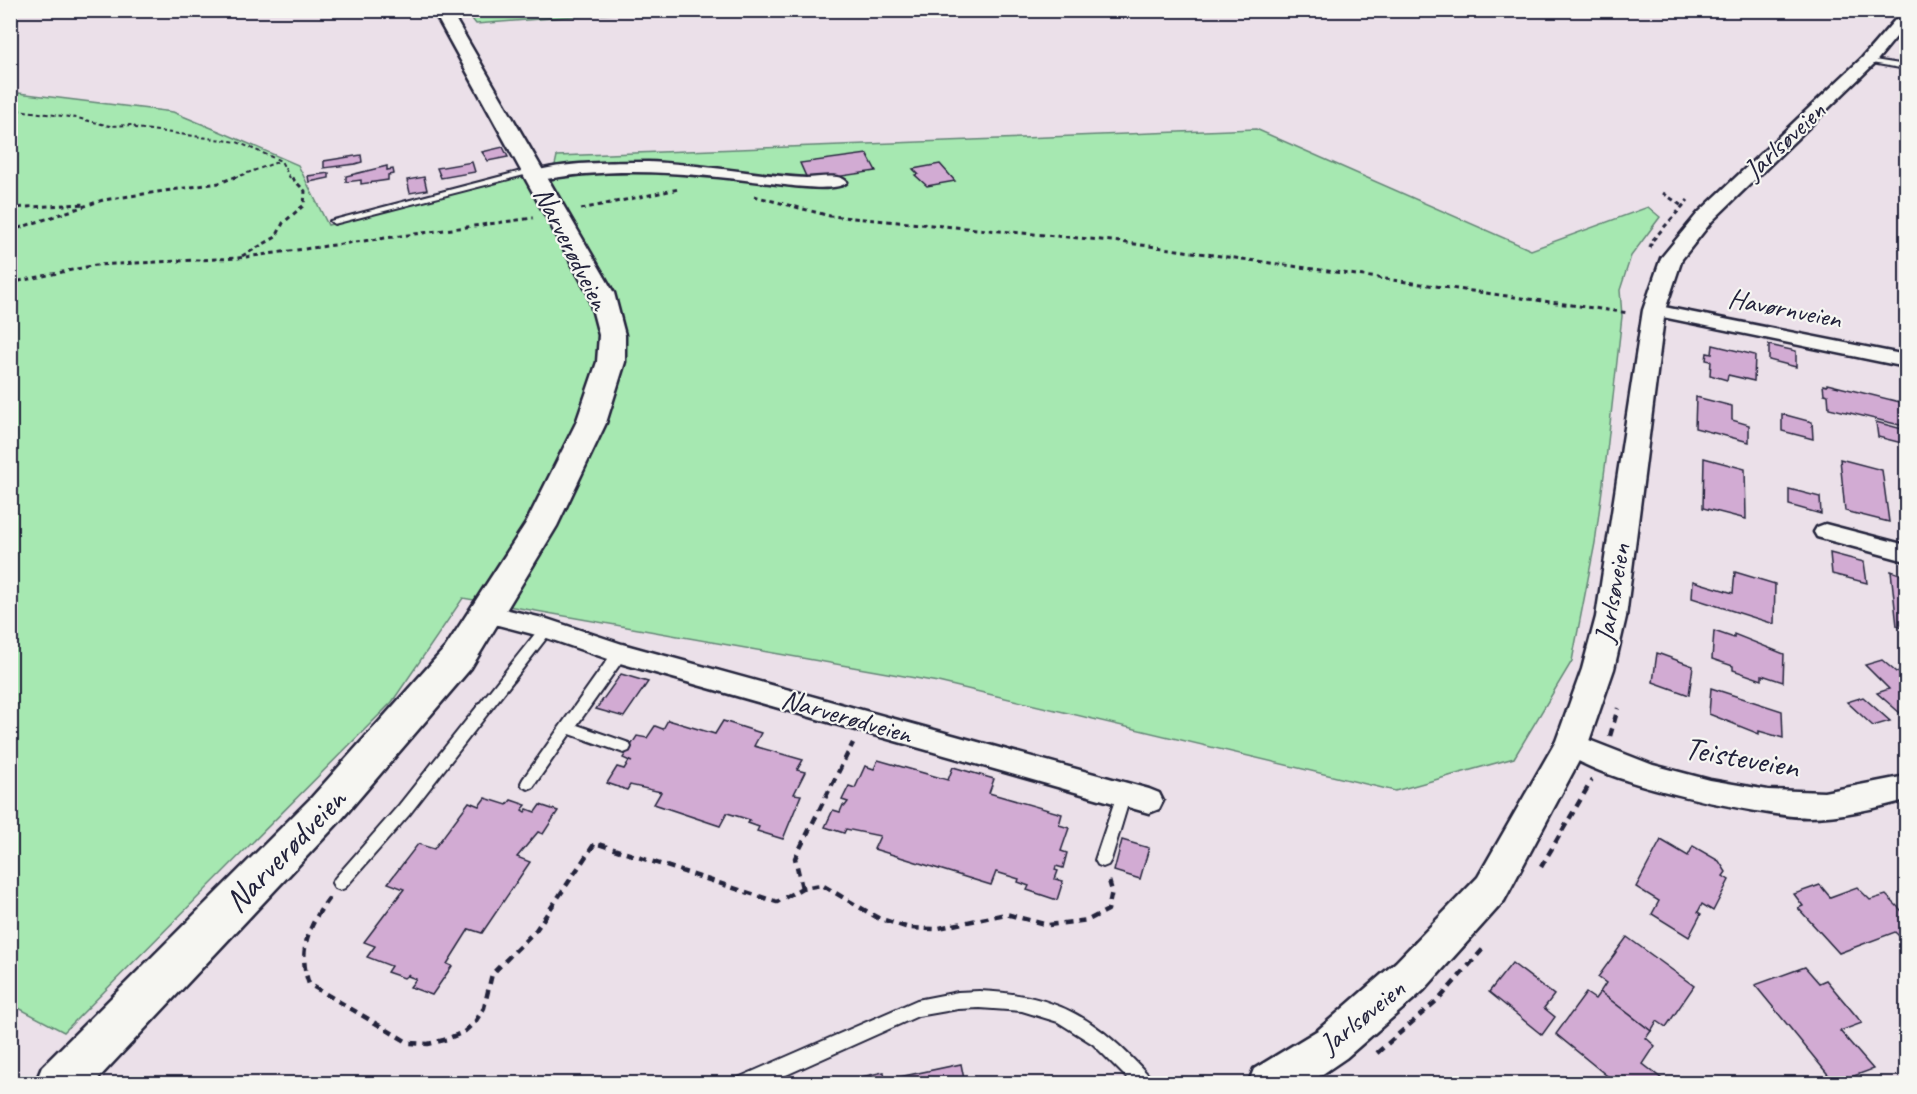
<svg xmlns="http://www.w3.org/2000/svg" width="1917" height="1094" viewBox="0 0 1917 1094" font-family="Caveat,sans-serif">
<rect width="100%" height="100%" fill="#ebe0e9"/>
<filter id="ink" filterUnits="userSpaceOnUse"><feTurbulence type="fractalNoise" baseFrequency=".0167" numOctaves="2"/><feDisplacementMap in="SourceGraphic" scale="12" xChannelSelector="R" yChannelSelector="G"/><feConvolveMatrix kernelMatrix="1 2 1 2 8 2 1 2 1" color-interpolation-filters="sRGB"/></filter>
<g filter="url(#ink)">
<g fill="#a6e8b1" stroke="#648576" stroke-width="1.5">
<polygon points="472,10 642,10 642,11 476,24 466,11"/>
<polygon points="10,92 173,112 226,134 298,165 328,225 555,165 557,156 1256,129 1531,250 1648,207 1660,217 1631,256 1620,290 1622,316 1606,460 1595,543 1572,661 1514,758 1395,791 938,682 463,598 392,702 64,1032 11,1004"/>
</g>
<g fill="#d2abd3" stroke="#22223b" stroke-width="1.5">
<polygon points="503,147 508,157 488,161 482,152"/>
<polygon points="867,154 876,171 808,181 800,163"/>
<polygon points="361,155 362,162 355,164 324,168 324,161"/>
<polygon points="472,162 475,172 441,178 437,168"/>
<polygon points="940,164 955,181 927,186 915,175 918,174 913,169"/>
<polygon points="387,166 387,170 393,169 394,174 388,175 388,180 361,184 361,180 346,182 346,176"/>
<polygon points="329,173 329,178 309,182 308,176"/>
<polygon points="424,177 427,190 410,193 407,180"/>
<polygon points="1713,345 1755,355 1754,381 1728,375 1727,380 1710,375 1711,361 1706,360 1707,353 1712,354"/>
<polygon points="1769,345 1796,351 1796,367 1769,360"/>
<polygon points="1827,384 1900,402 1904,426 1829,408 1828,395 1824,394 1823,385 1827,386"/>
<polygon points="1696,397 1732,406 1732,420 1749,425 1749,442 1695,428"/>
<polygon points="1782,414 1812,422 1813,439 1782,431"/>
<polygon points="1876,422 1906,430 1906,444 1878,437"/>
<polygon points="1704,458 1745,469 1746,519 1703,508"/>
<polygon points="1840,459 1882,470 1889,522 1845,511"/>
<polygon points="1789,489 1820,497 1821,514 1789,505"/>
<polygon points="1830,553 1864,562 1867,583 1832,574"/>
<polygon points="1891,571 1906,576 1906,629 1897,626"/>
<polygon points="1735,572 1775,584 1774,624 1692,598 1693,581 1733,593"/>
<polygon points="1714,631 1734,638 1734,634 1784,654 1783,682 1762,675 1762,680 1733,670 1733,666 1712,659"/>
<polygon points="1657,653 1693,666 1689,695 1653,682"/>
<polygon points="1882,660 1896,672 1906,669 1906,711 1900,713 1877,693 1889,689 1865,665"/>
<polygon points="621,674 648,682 624,717 596,709"/>
<polygon points="1711,688 1782,711 1783,738 1759,731 1759,734 1709,714"/>
<polygon points="1863,697 1890,721 1873,726 1847,702"/>
<polygon points="668,720 715,734 723,721 761,733 754,746 803,760 797,770 805,772 794,794 801,795 783,839 757,831 759,827 748,823 750,820 727,813 720,826 654,804 661,792 630,785 627,790 607,783 617,767 624,769 629,761 632,762 623,758 637,736 647,738 655,726 663,729"/>
<polygon points="878,760 948,780 953,767 994,779 989,793 1062,814 1059,825 1069,828 1061,851 1067,853 1063,868 1056,866 1055,870 1058,871 1055,879 1063,881 1057,900 1027,890 1029,886 1018,882 1019,879 996,872 991,885 874,849 880,836 846,829 844,833 825,827 833,810 840,812 843,805 845,806 848,802 842,800 849,786 855,788 865,766 874,769"/>
<polygon points="485,798 507,805 511,800 526,805 522,810 525,812 527,809 535,812 540,805 558,811 543,834 538,832 517,857 530,862 482,933 469,929 447,964 452,966 432,995 410,987 416,979 408,976 409,974 404,978 387,972 391,966 367,957 375,946 364,942 404,889 388,883 418,844 434,849 469,802 479,806"/>
<polygon points="1122,840 1149,848 1140,879 1114,871"/>
<polygon points="1661,840 1688,856 1693,846 1719,861 1726,872 1723,876 1729,880 1713,911 1702,904 1698,912 1701,914 1689,937 1652,914 1659,901 1636,887"/>
<polygon points="1820,885 1830,897 1857,887 1870,900 1886,895 1906,915 1906,935 1900,937 1895,932 1839,953 1798,908 1803,906 1794,894"/>
<polygon points="1627,937 1694,986 1666,1027 1657,1021 1651,1031 1600,992 1606,983 1598,977"/>
<polygon points="1512,963 1554,995 1544,1008 1555,1017 1542,1035 1489,992"/>
<polygon points="1805,967 1819,983 1826,980 1862,1023 1840,1031 1873,1069 1835,1083 1755,985"/>
<polygon points="1600,992 1651,1031 1646,1038 1655,1046 1643,1064 1662,1079 1659,1084 1617,1084 1556,1034 1586,993 1595,999"/>
<polygon points="961,1064 965,1084 857,1084 856,1078 884,1072 885,1080"/>
</g>
<g fill="none" stroke-linecap="round" stroke-linejoin="round">
<g stroke="#22223b" stroke-width="4">
<g id="service">
<polygon points="1868,59 1906,65 1906,69 1866,62 1866,60"/>
<polygon points="533,168 536,168 536,172 334,224 330,221"/>
<polygon points="547,623 552,625 553,628 552,631 409,815 345,888 340,890 335,888 332,883 335,878 399,805 542,625"/>
<polygon points="620,648 625,649 627,653 625,657 577,725 629,743 631,747 629,751 624,753 570,734 533,787 528,789 523,787 521,783 523,779 615,649"/>
<polygon points="1124,788 1129,790 1131,794 1111,860 1108,865 1103,867 1098,865 1095,860 1117,794 1119,790"/>
<path d="M979 991C1060 994 1098 1020 1151 1078L1154 1084H1133L1093 1044 1058 1022 1022 1011 979 1008 958 1009 918 1016 766 1084H735L738 1078 917 1000 958 992Z"/>
</g>
</g>
<g stroke="#22223b" stroke-width="5">
<g id="minor">
<polygon points="443,10 469,10 439,17 437,14"/>
<path d="M648 162C701 164 753 175 806 178 818 178 839 173 847 182 837 193 785 185 770 183 691 173 615 165 536 181L528 176C540 162 627 162 648 162Z"/>
<polygon points="1654,305 1906,355 1906,367 1648,314 1645,310"/>
<polygon points="1825,524 1906,545 1906,561 1817,537 1814,532 1817,527"/>
<polygon points="487,605 547,619 622,644 1149,789 1159,793 1163,801 1159,809 1149,813 620,663 544,637 479,620 475,614 479,608"/>
<path d="M1571 733 1653 765 1710 780 1768 790 1824 792 1906 776V800C1875 808 1841 817 1808 817 1765 817 1575 779 1558 744L1562 736Z"/>
</g>
</g>
<g stroke="#22223b" stroke-width="5">
<polygon id="tertiary" points="1906,11 1906,25 1874,64 1712,221 1682,259 1665,310 1626,617 1614,669 1588,744 1504,901 1424,990 1346,1058 1308,1084 1248,1084 1254,1069 1318,1030 1396,962 1478,877 1556,741 1582,669 1596,617 1643,310 1661,258 1698,213 1862,58 1901,13"/>
</g>
<g stroke="#22223b" stroke-width="5">
<polygon id="secondary" points="433,10 450,10 614,293 625,335 625,362 606,423 557,526 471,668 340,821 93,1084 35,1084 42,1067 312,797 445,648 526,523 576,423 597,362 599,335 588,293"/>
</g>
<g stroke="#22223b" stroke-width="2" stroke-dasharray="4 3" stroke-linecap="butt">
<polyline points="480,16 566,10"/>
<polyline points="10,109 77,118 110,126 133,125 136,128 237,142 281,161 290,178"/>
<polyline points="234,178 280,161"/>
</g>
<g stroke="#22223b" stroke-width="3" stroke-dasharray="4.5 4" stroke-linecap="butt">
<polyline points="1663,193 1682,206"/>
<polyline points="754,196 830,216 1113,241 1629,313"/>
<polyline points="10,208 85,204"/>
<polyline points="581,209 679,189"/>
<polyline points="10,231 103,200 219,183 238,176"/>
<polyline points="1650,248 1652,241 1688,200"/>
<polyline points="242,256 276,237 283,223 304,205 305,191 290,176"/>
<polyline points="10,283 96,265 238,258 533,218"/>
</g>
<g stroke="#22223b" stroke-width="4.5" stroke-dasharray="8 6" stroke-linecap="butt">
<polyline points="1610,736 1618,708"/>
<polyline points="1541,867 1592,780"/>
<polyline points="802,888 795,858 853,743"/>
<path d="M329 898C309 925 297 951 309 984L409 1043 428 1044 444 1040 464 1032 475 1022 484 1008 492 974 536 930 595 843 777 902 802 888 822 885 878 918 909 928 934 929 1006 914 1048 925 1088 920 1108 910 1112 891 1108 877"/>
<polyline points="1377,1053 1441,997 1483,949"/>
</g>
<use href="#service" fill="#f6f6f2" fill-rule="evenodd"/>
<use href="#minor" fill="#f6f6f2" fill-rule="evenodd"/>
<use href="#tertiary" fill="#f6f6f2" fill-rule="evenodd"/>
<use href="#secondary" fill="#f6f6f2" fill-rule="evenodd"/>
</g>
</g>
<g text-anchor="middle" dominant-baseline="central" stroke-width="4.5" stroke-linejoin="round" paint-order="stroke">
<g font-size="28" fill="#22223b" stroke="#f6f6f2">
<text transform="translate(1784 140) rotate(-43)">Jarlsøveien</text>
<text transform="translate(572 248) rotate(63)">Narverødveien</text>
<text transform="translate(1785 308) rotate(11)">Havørnveien</text>
<text transform="translate(1612 593) rotate(-80)">Jarlsøveien</text>
<text transform="translate(847 716) rotate(16)">Narverødveien</text>
<text transform="translate(1362 1016) rotate(-39)">Jarlsøveien</text>
</g>
<g font-size="33" fill="#22223b" stroke="#f6f6f2">
<text transform="translate(1742 757) rotate(10)">Teisteveien</text>
<text transform="translate(285 850) rotate(-46)">Narverødveien</text>
</g>
</g>
<rect width="1917" height="1094" fill="none" stroke="#f6f6f2" stroke-width="36"/>
<rect x="18" y="18" width="1881" height="1058" fill="none" stroke="#22223b" stroke-width="2" filter="url(#ink)"/>
</svg>
